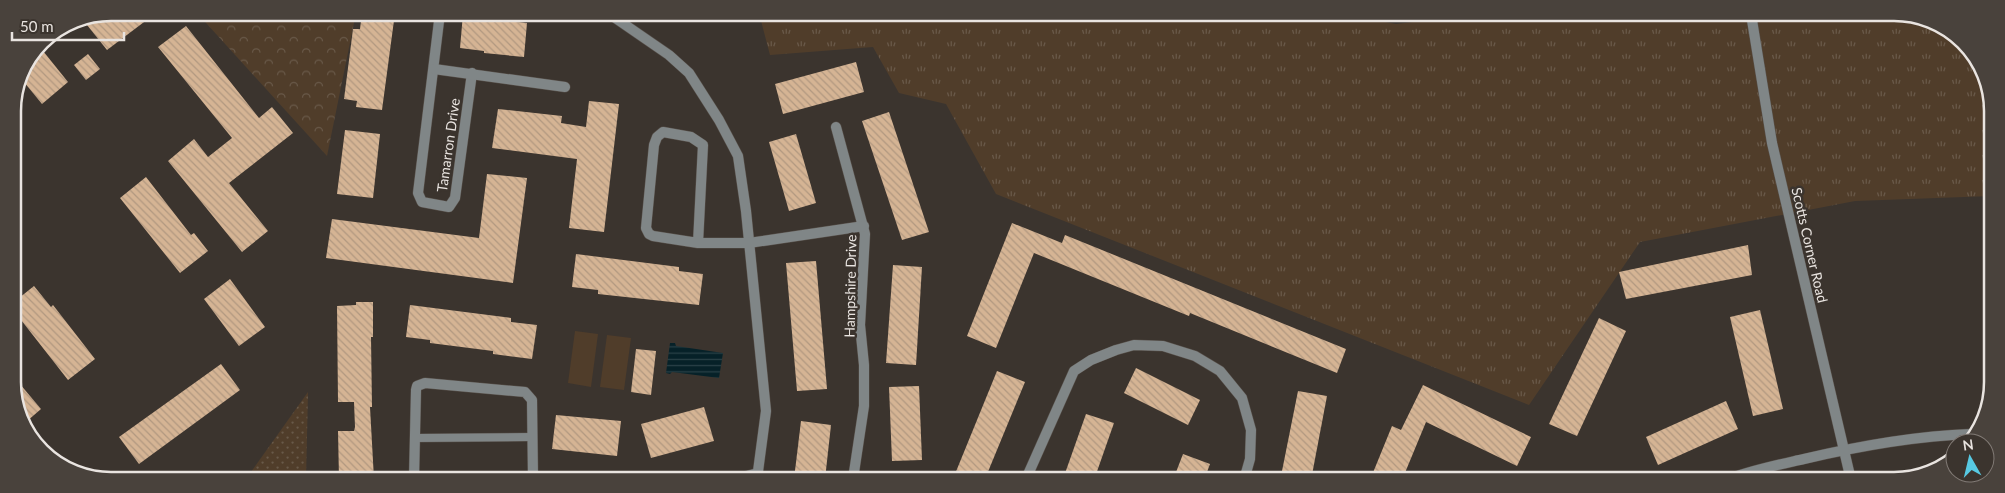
<svg xmlns="http://www.w3.org/2000/svg" width="2005" height="493" viewBox="0 0 2005 493" font-family="Lato,sans-serif">
<defs>
<pattern id="grass-tufts" width="24" height="20" patternUnits="userSpaceOnUse" patternTransform="scale(1.25)"><rect width="24" height="20" fill="#503d2a"/><path d="M3 7l-1-3M5 7V3M7 7l1-3M15 17l-1-3M17 17v-4M19 17l1-3" fill="none" stroke="#695949"/></pattern>
<pattern id="forest-crowns" width="20" height="18" patternUnits="userSpaceOnUse" patternTransform="scale(1.25)"><rect width="20" height="18" fill="#503d2a"/><path d="M2 6a3 3 0 1 1 6 0M12 15a3 3 0 1 1 6 0" fill="none" stroke="#695949"/></pattern>
<pattern id="park-dots" width="8" height="8" patternUnits="userSpaceOnUse" patternTransform="scale(1.25)"><rect width="8" height="8" fill="#503d2a"/><path d="M2 2h.1M6 6h.1" fill="none" stroke="#695949" stroke-width="1.8" stroke-linecap="round"/></pattern>
<pattern id="water-rules" width="6" height="5" patternUnits="userSpaceOnUse" patternTransform="scale(1.25)"><rect width="6" height="5" fill="#062128"/><path d="M0 2.5h6" fill="none" stroke="#2a4147"/></pattern>
<pattern id="building-back-hatch" width="6" height="6" patternUnits="userSpaceOnUse" patternTransform="scale(1.25)"><rect width="6" height="6" fill="#d5b494"/><path d="M-1 5l2 2M0 0l6 6M5-1l2 2" fill="none" stroke="#b19880"/></pattern>
</defs>
<rect width="100%" height="100%" fill="#3b342e"/>
<polygon fill="url(#grass-tufts)" points="759,13 1344,14 1396,24 1482,14 1913,14 1963,41 1991,92 1991,196 1855,201 1640,242 1529,405 996,194 946,104 899,93 873,47 770,55"/>
<polygon fill="url(#forest-crowns)" points="197,13 356,13 327,156"/>
<polygon fill="url(#park-dots)" points="308,392 306,479 246,479"/>
<g fill="#503d2a">
<polygon points="575,331 598,334 591,387 568,383"/>
<polygon points="607,335 631,338 624,390 600,387"/>
</g>
<polygon fill="url(#water-rules)" points="670,343 675,343 676,346 723,353 719,378 672,372 670,374 666,373"/>
<g fill="url(#building-back-hatch)">
<polygon points="111,12 156,13 107,50 87,25 100,15"/>
<polygon points="362,13 395,13 382,110 356,107 357,101 344,99 353,29 360,29"/>
<polygon points="463,14 500,18 500,20 527,23 524,57 484,53 484,51 460,48"/>
<polygon points="186,26 259,118 272,107 293,133 229,183 268,231 242,252 168,161 194,139 208,157 232,138 158,47"/>
<polygon points="39,46 68,82 42,104 19,76"/>
<polygon points="88,54 100,69 86,80 74,65"/>
<polygon points="856,62 864,92 783,114 775,84"/>
<polygon points="589,101 619,104 604,232 569,228 577,159 492,148 498,109 562,116 561,123 586,127"/>
<polygon points="889,112 929,232 902,240 862,121"/>
<polygon points="345,130 380,134 373,198 337,194"/>
<polygon points="796,134 816,203 789,211 769,142"/>
<polygon points="487,174 527,178 513,283 326,258 332,219 479,238"/>
<polygon points="146,177 191,235 194,233 208,251 180,273 120,198"/>
<polygon points="1012,223 1062,243 1065,235 1346,349 1337,373 1190,313 1189,316 1034,253 996,348 967,336"/>
<polygon points="1748,245 1752,275 1626,299 1619,272"/>
<polygon points="576,254 679,267 679,271 703,274 699,305 598,294 598,290 572,287"/>
<polygon points="816,261 827,389 797,391 786,263"/>
<polygon points="893,265 922,267 916,365 886,363"/>
<polygon points="230,279 265,327 239,346 204,299"/>
<polygon points="34,286 51,307 53,305 95,359 68,380 14,311 14,302"/>
<polygon points="356,302 373,302 373,337 371,337 372,407 370,407 374,479 339,479 338,431 354,431 355,427 354,402 338,402 337,306 356,305"/>
<polygon points="410,305 511,318 511,322 537,325 532,359 493,354 493,351 430,343 430,340 406,337"/>
<polygon points="1760,310 1783,409 1753,416 1730,317"/>
<polygon points="1599,318 1626,331 1577,436 1549,424"/>
<polygon points="636,349 656,351 651,395 631,392"/>
<polygon points="221,364 240,390 139,464 119,437"/>
<polygon points="1136,368 1200,400 1188,425 1124,393"/>
<polygon points="997,371 1025,382 985,479 968,479 955,474"/>
<polygon points="14,377 41,409 26,422 14,401"/>
<polygon points="1423,385 1531,437 1517,466 1426,422 1402,480 1370,480 1392,426 1401,430"/>
<polygon points="919,386 922,460 892,461 889,387"/>
<polygon points="1298,391 1327,396 1311,480 1281,476"/>
<polygon points="1726,401 1738,429 1658,465 1646,437"/>
<polygon points="704,407 714,441 651,458 641,424"/>
<polygon points="1086,414 1114,423 1094,480 1063,479"/>
<polygon points="556,415 621,421 617,456 552,449"/>
<polygon points="801,421 831,425 825,479 794,479"/>
<polygon points="1183,454 1210,464 1204,480 1173,480"/>
</g>
<g fill="none" stroke-linecap="round" stroke-linejoin="round">
<g stroke="#57504a" stroke-width="9">
<polyline id="service" points="415,438 532,437"/>
</g>
<g stroke="#57504a" stroke-width="11">
<g id="minor">
<polyline points="440,13 418,193 422,202 449,207 455,198 472,73"/>
<polyline points="608,13 669,55 689,73 719,120 738,156 746,211 766,411 757,479"/>
<polyline points="434,69 565,87"/>
<polyline points="836,127 865,234 860,325 864,365 864,406 853,479"/>
<polyline points="698,243 703,145 691,137 663,132 657,137 654,145 646,228 649,234 653,236 698,243 749,243 864,226"/>
<polyline points="414,479 416,390 417,386 425,383 525,392 532,400 533,479"/>
<polyline points="735,479 758,473"/>
<polyline points="1026,479 1074,371 1091,360 1116,350 1134,345 1163,346 1195,356 1220,371 1242,398 1251,430 1250,459 1244,480"/>
<path d="M1726 480C1751 470 1777 465 1804 459 1859 446 1915 436 1971 434"/>
</g>
</g>
<g stroke="#57504a" stroke-width="11">
<polyline id="tertiary" points="1751,14 1772,143 1851,480"/>
</g>
<use href="#service" stroke="#808687" stroke-width="8"/>
<use href="#minor" stroke="#808687" stroke-width="10"/>
<use href="#tertiary" stroke="#808687" stroke-width="10"/>
</g>
<g text-anchor="middle" dominant-baseline="central" stroke-width="5" stroke-linejoin="round" paint-order="stroke">
<g font-size="14" fill="#e9e4e0" stroke="#3b342e">
<text transform="translate(448 145) rotate(-82)">Tamarron Drive</text>
<text transform="translate(1810 245) rotate(77)">Scotts Corner Road</text>
<text transform="translate(850 286) rotate(-89)">Hampshire Drive</text>
</g>
</g>
<path d="M0 0H2005V493H0ZM111 21H1894A90 90 0 0 1 1984 111V382A90 90 0 0 1 1894 472H111A90 90 0 0 1 21 382V111A90 90 0 0 1 111 21Z" fill="#49423c" fill-rule="evenodd"/>
<path fill="none" stroke="#e9e4e0" stroke-width="2.5" d="M111 21H1894A90 90 0 0 1 1984 111V382A90 90 0 0 1 1894 472H111A90 90 0 0 1 21 382V111A90 90 0 0 1 111 21Z"/>
<g transform="translate(1970 458) rotate(352)"><circle r="24" fill="#3b342e" stroke="#817a75"/>
<path d="M0-4L9 19L0 12L-9 19Z" fill="#57c9e2"/>
<text y="-8" font-size="14" font-weight="bold" text-anchor="middle" fill="#e9e4e0">N</text>
</g>
<path d="M12 32v8h112v-8" fill="none" stroke="#e9e4e0" stroke-width="2.5"/>
<text x="20" y="32" font-size="15" fill="#e9e4e0" stroke="#3b342e" stroke-width="4" paint-order="stroke">50 m</text>
</svg>
